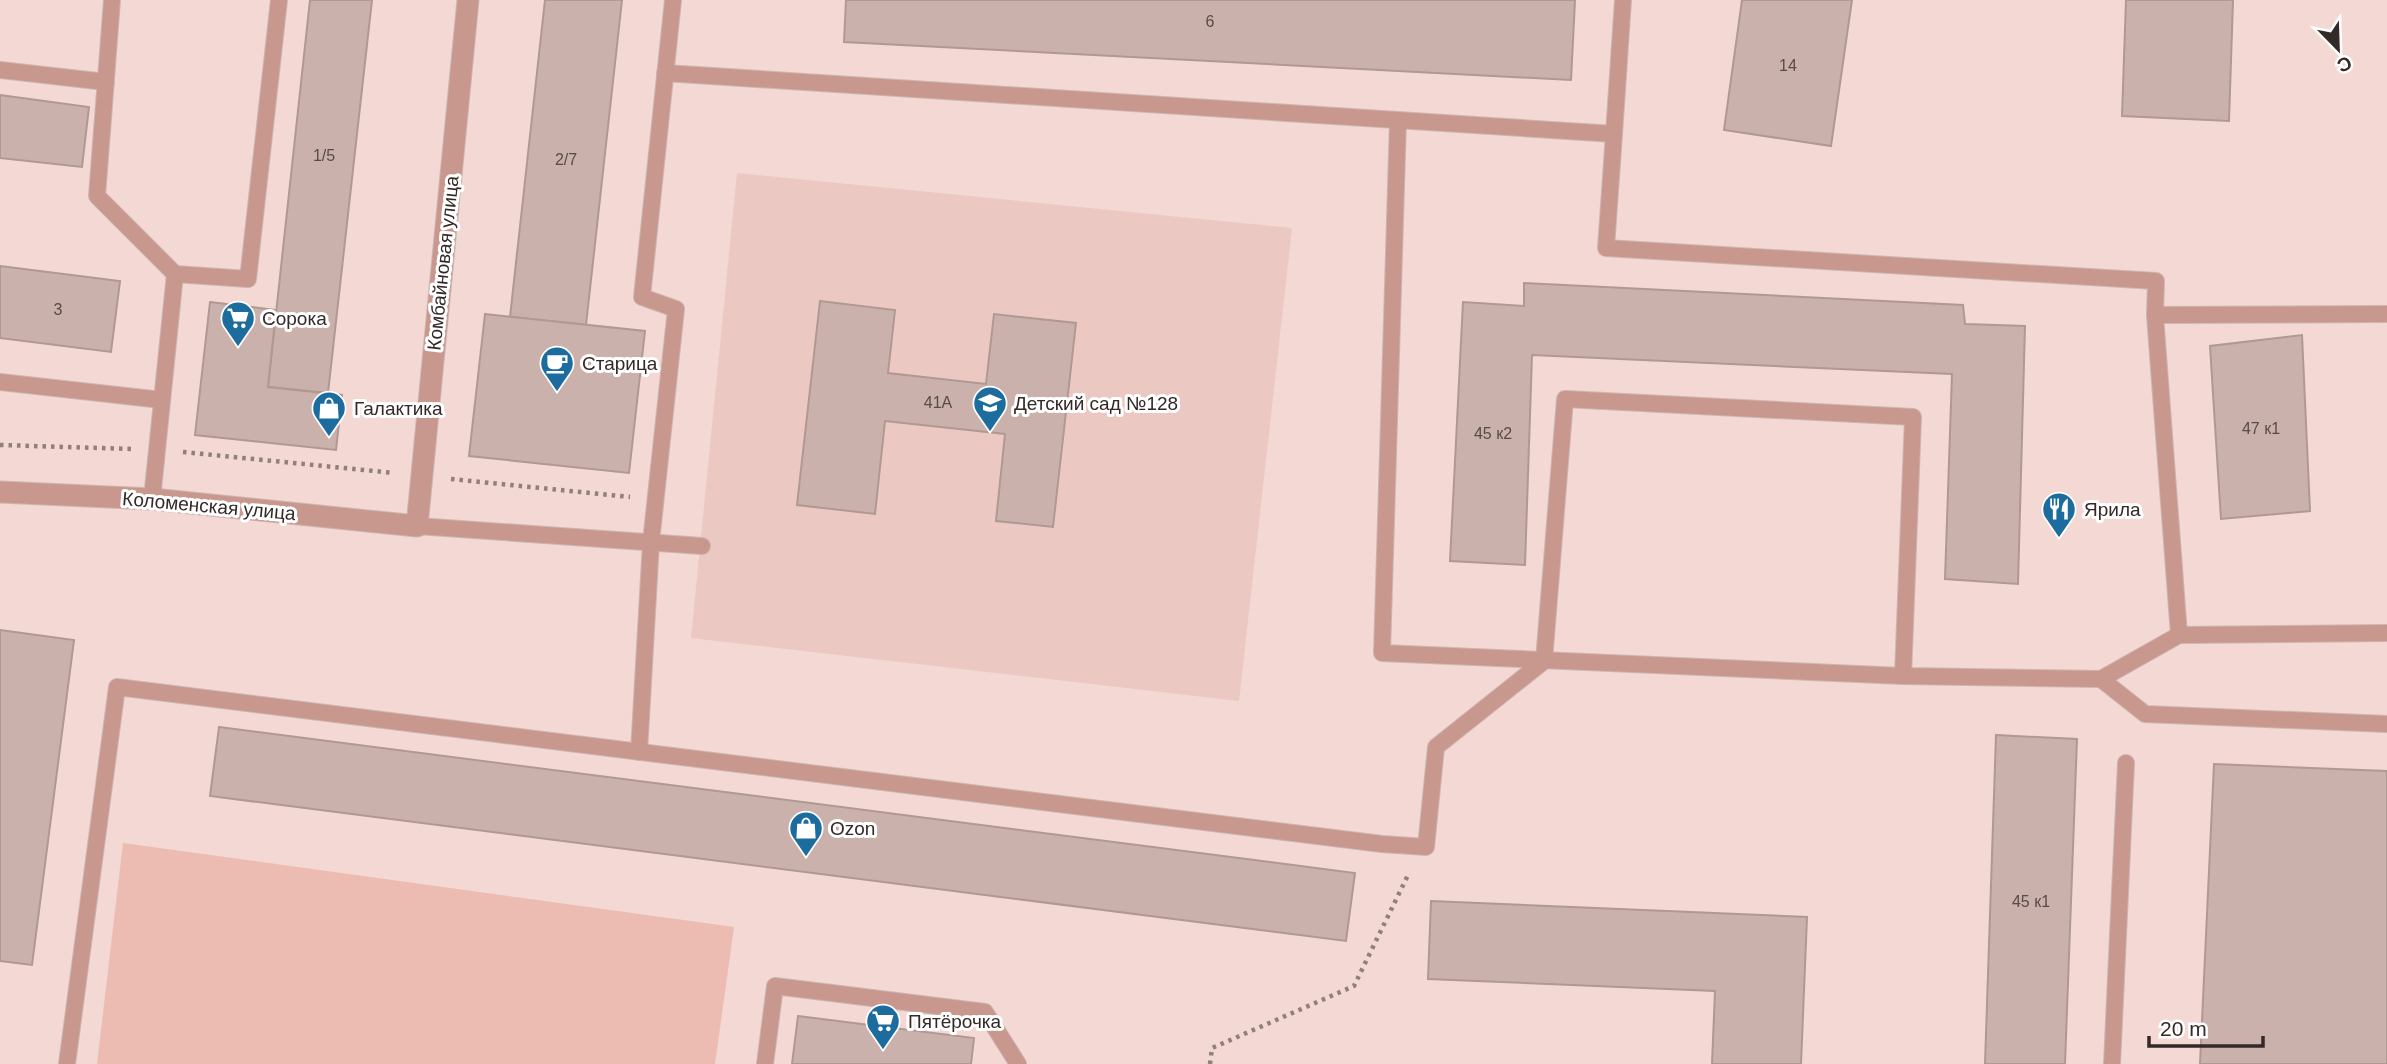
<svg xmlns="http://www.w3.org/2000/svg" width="2387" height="1064" viewBox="0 0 2387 1064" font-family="Arial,sans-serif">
<rect width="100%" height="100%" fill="#f3d8d3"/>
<polygon fill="#ebc9c2" points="737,173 1292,228 1239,701 691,638"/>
<polygon fill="#ecbbb1" points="123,843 734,927 715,1064 97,1064"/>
<g fill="#cab1ac" stroke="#b09893" stroke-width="2">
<polygon points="310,0 372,0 328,393 268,387"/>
<polygon points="545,0 622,0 586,325 510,317"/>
<polygon points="846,0 1575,0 1571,80 844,42"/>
<polygon points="1742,0 1852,0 1831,146 1724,130"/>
<polygon points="2126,0 2233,0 2229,121 2122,116"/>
<polygon points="0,95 89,107 82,167 0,158"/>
<polygon points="0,266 120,281 111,352 0,338"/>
<polygon points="1524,283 1963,305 1965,324 2025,326 2018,584 1945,579 1952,374 1532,355 1525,565 1450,561 1463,302 1524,306"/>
<polygon points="820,301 895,310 888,373 986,384 994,314 1076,323 1053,527 996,521 1005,434 885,421 875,514 797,505"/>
<polygon points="210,302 276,310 268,387 342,395 336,450 195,435"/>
<polygon points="485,314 645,331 629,473 469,456"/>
<polygon points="2302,335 2310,511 2221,519 2210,346"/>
<polygon points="0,630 74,640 32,965 0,961"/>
<polygon points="219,727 1355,873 1346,941 210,796"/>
<polygon points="1996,735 2077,739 2065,1064 1985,1064"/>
<polygon points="2214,764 2387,771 2387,1064 2200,1064"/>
<polygon points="1431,901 1807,917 1801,1064 1712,1064 1715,991 1428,979"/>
<polygon points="798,1016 974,1038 971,1064 792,1064"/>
</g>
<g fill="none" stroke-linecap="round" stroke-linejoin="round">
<g stroke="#cdb5b1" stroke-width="18">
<g id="lane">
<polyline points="112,0 97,196 175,274 248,279 279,0"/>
<polyline points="0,70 106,82"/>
<polyline points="665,73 1614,134 1623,0"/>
<polyline points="1398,120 1382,653 1903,676 2101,679 2179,635 2387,633"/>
<polyline points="1614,134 1606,248 2156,281 2155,315 2179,635"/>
<polyline points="2155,315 2387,314"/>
<polyline points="0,382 162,400"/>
<polyline points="152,499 175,274"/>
<polyline points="417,526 702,546"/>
<polyline points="2101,679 2145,714 2387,724"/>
<polyline points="639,752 651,542 676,309 642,297 673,0"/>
<polyline points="67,1064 117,687 1382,844 1426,847 1436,747 1544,661 1565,399 1913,417 1903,676"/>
<polyline points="765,1064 775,986 985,1012 1018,1064"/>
<polyline points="2112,1064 2126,763"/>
</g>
</g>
<g stroke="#cdb5b1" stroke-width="23">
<polyline id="street" points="0,492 152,499 417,526 468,0"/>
</g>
<g stroke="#917f7c" stroke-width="4.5" stroke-dasharray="3.5 5" stroke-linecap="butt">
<polyline points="0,445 132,449"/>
<polyline points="183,452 394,473"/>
<polyline points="451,479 630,497"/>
<polyline points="1210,1064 1212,1048 1354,986 1409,873"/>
</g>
<use href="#lane" stroke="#c8978d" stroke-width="16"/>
<use href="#street" stroke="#c8978d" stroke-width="21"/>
</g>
<defs>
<g id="supermarket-pin" transform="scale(1.75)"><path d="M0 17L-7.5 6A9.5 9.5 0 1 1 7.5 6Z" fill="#1c6c9e" stroke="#fff"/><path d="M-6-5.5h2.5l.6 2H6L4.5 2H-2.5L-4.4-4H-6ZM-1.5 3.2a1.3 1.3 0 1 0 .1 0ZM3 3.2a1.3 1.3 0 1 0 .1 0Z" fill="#fff"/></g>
<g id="cafe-pin" transform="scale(1.75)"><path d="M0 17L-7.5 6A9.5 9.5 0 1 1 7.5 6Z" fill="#1c6c9e" stroke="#fff"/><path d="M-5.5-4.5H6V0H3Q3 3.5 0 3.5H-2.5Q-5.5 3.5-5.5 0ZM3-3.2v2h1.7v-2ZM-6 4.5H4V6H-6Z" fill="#fff"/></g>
<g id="school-pin" transform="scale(1.75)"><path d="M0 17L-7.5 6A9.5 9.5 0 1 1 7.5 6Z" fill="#1c6c9e" stroke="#fff"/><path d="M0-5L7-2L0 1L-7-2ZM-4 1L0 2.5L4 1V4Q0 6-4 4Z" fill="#fff"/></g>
<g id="shop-pin" transform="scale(1.75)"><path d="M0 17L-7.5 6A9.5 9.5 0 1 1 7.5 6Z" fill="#1c6c9e" stroke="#fff"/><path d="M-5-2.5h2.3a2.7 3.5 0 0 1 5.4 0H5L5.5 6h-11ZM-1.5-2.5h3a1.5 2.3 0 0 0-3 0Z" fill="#fff"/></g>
<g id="restaurant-pin" transform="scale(1.75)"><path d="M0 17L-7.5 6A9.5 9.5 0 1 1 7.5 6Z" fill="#1c6c9e" stroke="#fff"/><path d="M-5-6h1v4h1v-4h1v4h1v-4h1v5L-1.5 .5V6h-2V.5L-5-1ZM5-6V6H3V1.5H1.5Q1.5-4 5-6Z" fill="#fff"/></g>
</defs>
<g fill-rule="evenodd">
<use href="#supermarket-pin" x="238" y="318"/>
<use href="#cafe-pin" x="557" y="363"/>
<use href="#school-pin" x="990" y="403"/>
<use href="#shop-pin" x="329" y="408"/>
<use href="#restaurant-pin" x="2059" y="509"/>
<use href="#shop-pin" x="806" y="828"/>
<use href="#supermarket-pin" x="883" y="1021"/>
</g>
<g text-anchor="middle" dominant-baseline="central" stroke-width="6" stroke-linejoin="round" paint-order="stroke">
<g font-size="16" fill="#594b48">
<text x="1210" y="21">6</text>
<text x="1788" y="65">14</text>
<text x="324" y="155">1/5</text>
<text x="566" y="159">2/7</text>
<text x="58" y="309">3</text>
<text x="938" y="402">41А</text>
<text x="2261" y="428">47 к1</text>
<text x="1493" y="433">45 к2</text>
<text x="2031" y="901">45 к1</text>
</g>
<g font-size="19" fill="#332927" stroke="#fff">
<text transform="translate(443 263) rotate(-84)">Комбайновая улица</text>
<text transform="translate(209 506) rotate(5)">Коломенская улица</text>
</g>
<g font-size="19" fill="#332927" stroke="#fff" text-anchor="start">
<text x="262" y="318">Сорока</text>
<text x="582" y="363">Старица</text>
<text x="1014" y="403">Детский сад №128</text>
<text x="354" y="408">Галактика</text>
<text x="2084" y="509">Ярила</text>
<text x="830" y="828">Ozon</text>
<text x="908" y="1021">Пятёрочка</text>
</g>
</g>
<g transform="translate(2338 49) rotate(157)" stroke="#ffffff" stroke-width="5" paint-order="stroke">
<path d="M0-5L12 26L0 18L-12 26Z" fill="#332927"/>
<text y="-10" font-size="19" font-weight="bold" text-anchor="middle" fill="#332927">С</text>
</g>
<path d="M2149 1036v10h114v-10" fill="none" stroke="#332927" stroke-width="3.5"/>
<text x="2160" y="1036" font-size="21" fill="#332927" stroke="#ffffff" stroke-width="5" paint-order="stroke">20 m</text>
</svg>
